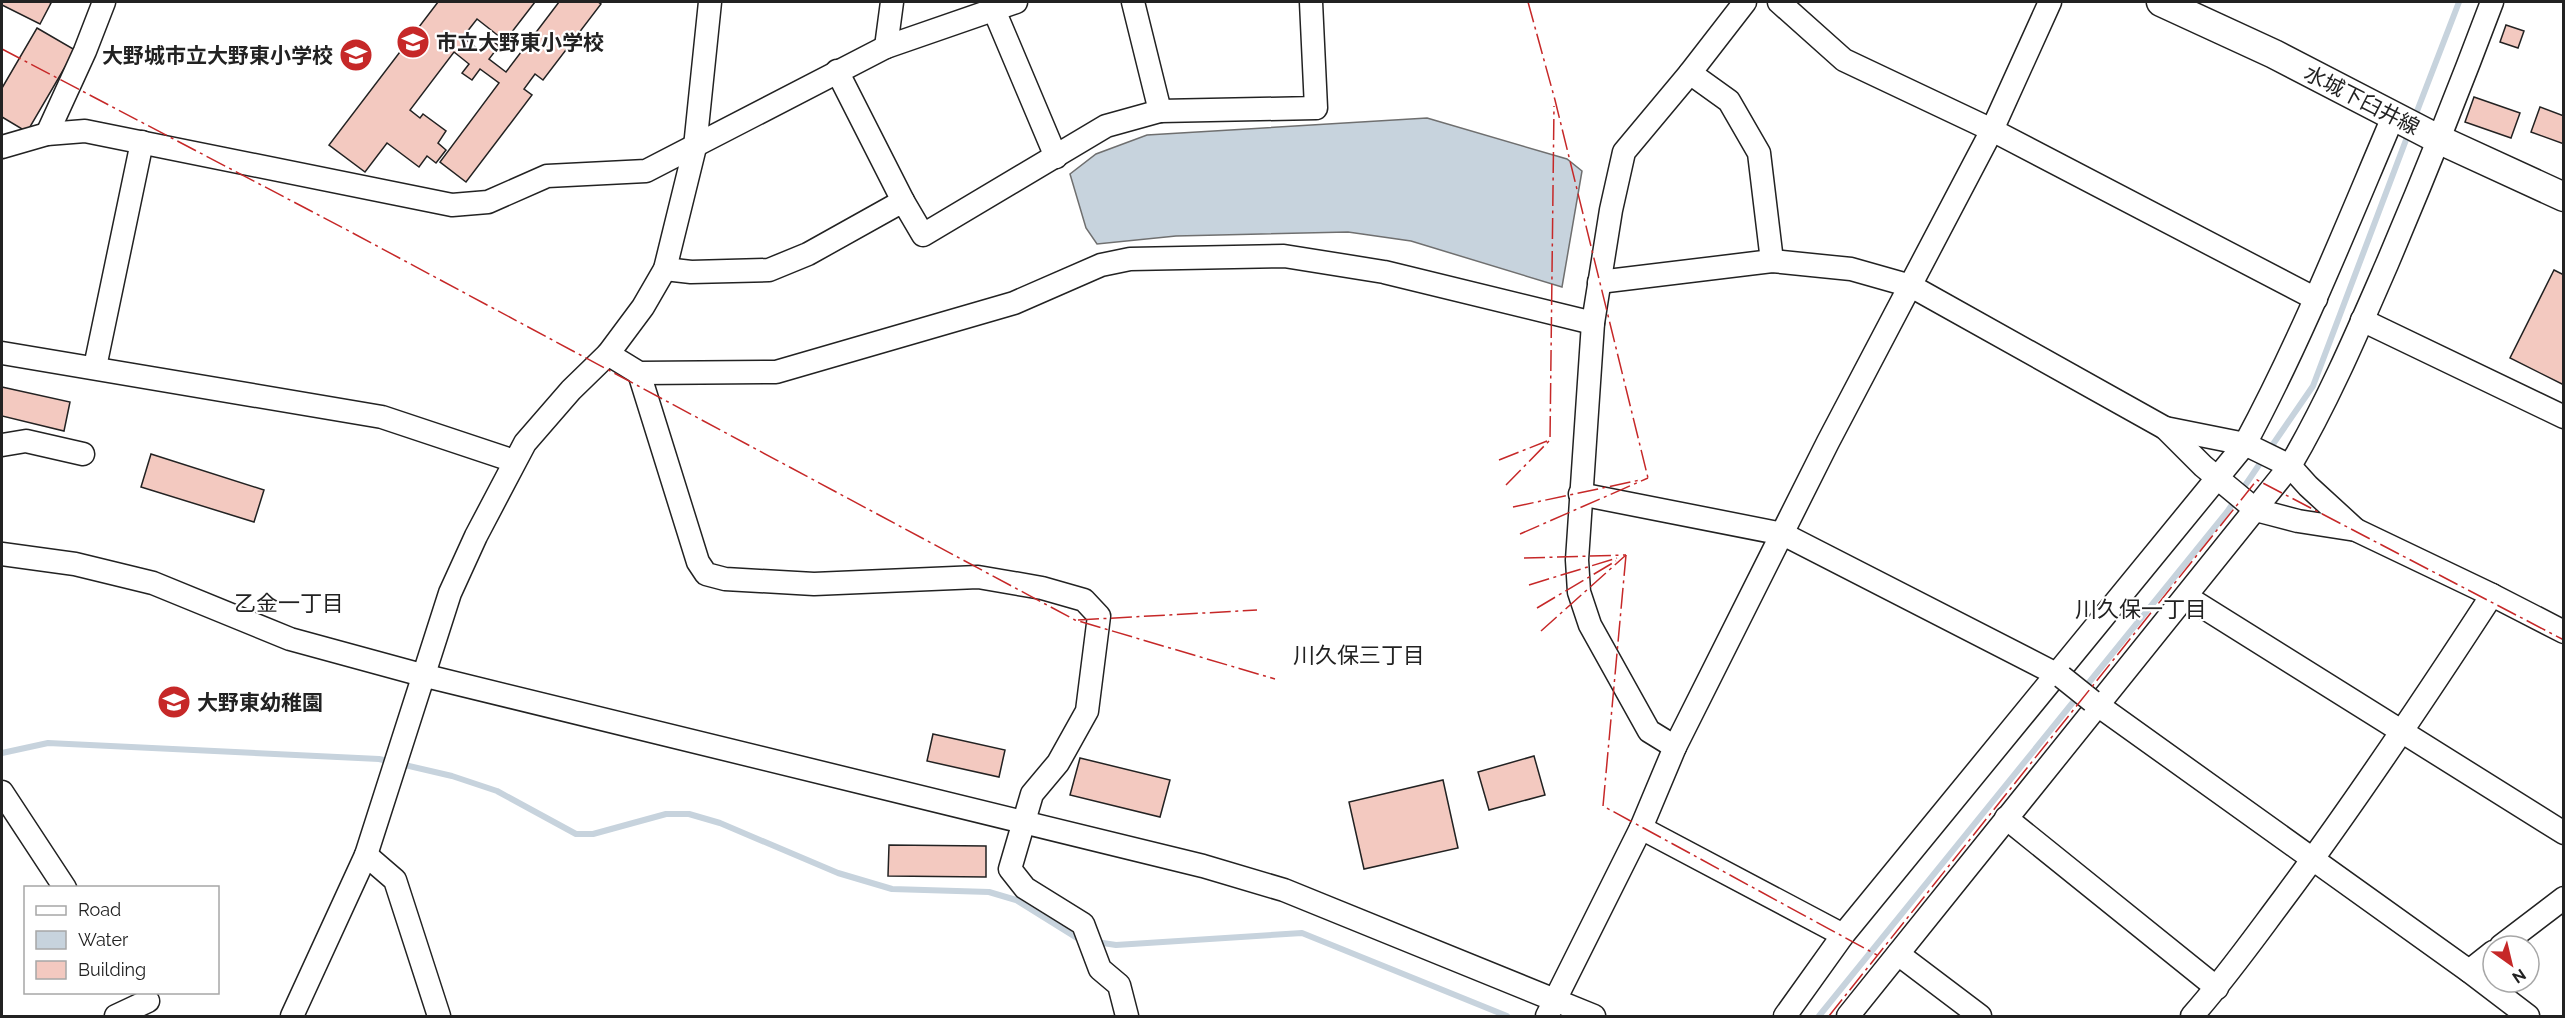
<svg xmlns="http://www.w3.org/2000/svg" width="2565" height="1018" viewBox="0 0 2565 1018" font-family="Raleway,'Noto Sans JP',sans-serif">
<rect width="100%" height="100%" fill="#fff"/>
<polygon fill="#c7d3dd" stroke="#6f6f6f" stroke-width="1.5" points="1427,118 1567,159 1582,171 1562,287 1411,241 1348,232 1176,236 1097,244 1086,228 1070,174 1096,154 1147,135"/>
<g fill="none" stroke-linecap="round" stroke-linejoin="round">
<g stroke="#c7d3dd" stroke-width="6">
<polyline points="2414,119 2459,2"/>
<polyline points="2269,450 2313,386 2409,132"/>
<polyline points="2,753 48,743 379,759 452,776 497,791 576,834 593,834 666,814 689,814 720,823 838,873 892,889 989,892 1016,900 1077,938 1083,939"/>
<polyline points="1096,942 1116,945 1302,933 1507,1016"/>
<polyline points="1819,1016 2227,512 2263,459"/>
</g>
</g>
<g fill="#f3c9c0" stroke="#222" stroke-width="1.5">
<polygon points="2,2 49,2 51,3 40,24 2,5"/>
<polygon points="438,2 535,2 505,41 477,19 463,37 479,50 488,38 499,46 489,59 506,72 559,2 598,2 601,4 543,80 535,74 524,89 532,95 466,182 440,162 499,83 480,69 472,80 462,73 469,64 454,52 410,110 420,118 423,114 446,131 438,143 446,150 436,163 427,156 419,167 387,143 365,172 329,145"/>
<polygon points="2506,25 2524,31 2518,48 2500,42"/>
<polygon points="37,28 75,50 27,132 2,117 2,88"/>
<polygon points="2474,97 2520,113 2511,138 2465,122"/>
<polygon points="2540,107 2564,116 2564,144 2531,132"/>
<polygon points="2554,270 2564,275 2564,385 2510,358"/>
<polygon points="2,387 70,402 64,431 2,416"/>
<polygon points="151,454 264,490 254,522 141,487"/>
<polygon points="933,734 1005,750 999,777 927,761"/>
<polygon points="1534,756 1545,795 1489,810 1478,772"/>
<polygon points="1080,758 1170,780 1160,817 1070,795"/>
<polygon points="1443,780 1458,848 1364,869 1349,802"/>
<polygon points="889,845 986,846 986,877 888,876"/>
</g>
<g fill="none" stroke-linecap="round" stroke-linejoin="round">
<g stroke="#222" stroke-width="25">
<g id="minor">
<polyline points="1133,2 1160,111"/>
<polyline points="1779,2 1844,60 1992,130 2316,299"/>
<polyline points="994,10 1056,157"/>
<polyline points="886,47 892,2"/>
<polyline points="837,71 903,201"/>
<polyline points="1690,73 1729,101 1759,153 1772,261"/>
<polyline points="47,134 85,51 104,2"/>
<polyline points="2,147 47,134 85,131 452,205 488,202 547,176 646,171 886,47 1016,2"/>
<polyline points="665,269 691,272 769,270 808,254 903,201 923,235 1106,126 1160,111 1316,108 1311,2"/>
<polyline points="1599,282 1772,261 1851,269 1911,286 2165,428 2203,466 2256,510 2298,521 2356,530 2492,595 2564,632"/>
<polyline points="2362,320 2564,417"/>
<polyline points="2,353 382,417 514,461"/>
<polyline points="608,354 639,373 776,372 1014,303 1101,265 1130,259 1284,256 1384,272 1593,323"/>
<polyline points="95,367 142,142"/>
<polyline points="639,373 698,562 706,574 725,579 814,584 978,577 1042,588 1084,600 1099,616 1087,711 1058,763 1032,794 1010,869 1025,888 1083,924 1100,969 1119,985 1127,1016"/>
<polyline points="2165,428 2245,444 2290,466 2308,486 2356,530"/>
<polyline points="2,445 26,441 83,454"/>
<polyline points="1580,494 1783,534 2062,677"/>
<polyline points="2,554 75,564 153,583 290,639 422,675 1203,866 1284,890 1594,1016"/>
<polyline points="2187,597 2564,833"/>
<polyline points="2092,701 2469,971 2528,1016"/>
<polyline points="1675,747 1649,731 1590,625 1579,592 1577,560 1593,323 1611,210 1624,152 1690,73 1745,2"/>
<polyline points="2,792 65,888"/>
<polyline points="2006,818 2217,988"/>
<polyline points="1641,828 1843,935"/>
<polyline points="366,855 395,880 439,1016"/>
<polyline points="2501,946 2564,898"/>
<polyline points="1898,954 1980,1016"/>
<polyline points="2469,971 2493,952"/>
<polyline points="116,1016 148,1001"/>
<polyline points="292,1016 366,855 450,593 476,536 525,443 571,390 608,354 643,307 665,269 695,147 710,2"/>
<polyline points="1547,1016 1641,828 1675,747 1828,442 1992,130 2050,2"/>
<path d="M1785 1016 1843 935 2245 444C2302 338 2346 227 2393 117"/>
<path d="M1848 1016 2290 466C2328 401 2357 333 2387 264 2424 177 2459 90 2492 2"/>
<path d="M2192 1016C2225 979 2254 938 2284 898 2357 800 2425 698 2492 595"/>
</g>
</g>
<g stroke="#222" stroke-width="31">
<polyline id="major" points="2161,2 2274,54 2440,140 2564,197"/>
</g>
<use href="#minor" stroke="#fff" stroke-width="22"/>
<use href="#major" stroke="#fff" stroke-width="28"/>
<g stroke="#222" stroke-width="25" stroke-linecap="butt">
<polyline id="minor-bridge" points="2062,677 2092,701"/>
</g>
<use href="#minor-bridge" stroke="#fff" stroke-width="22"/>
<g stroke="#c62828" stroke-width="1.5" stroke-dasharray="21 4.5 3 4.5" stroke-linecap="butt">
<polyline points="1528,2 1555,100 1648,478"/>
<polyline points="2,49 349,231 1075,620 1275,679"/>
<polyline points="1499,460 1547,441"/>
<polyline points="1506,485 1550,440 1554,106"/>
<polyline points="1513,507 1640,480"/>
<polyline points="1520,534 1648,478"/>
<polyline points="1626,555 1603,806 1877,955"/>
<polyline points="1524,558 1626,555"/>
<polyline points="1529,585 1617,558"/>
<polyline points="1537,608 1616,561"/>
<polyline points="1078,620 1257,610"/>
<polyline points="1541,631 1626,555"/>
<polyline points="1829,1016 2257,480 2564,640"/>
</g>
</g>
<defs>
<g id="school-disc" transform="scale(1.725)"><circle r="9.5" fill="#c62828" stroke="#fff"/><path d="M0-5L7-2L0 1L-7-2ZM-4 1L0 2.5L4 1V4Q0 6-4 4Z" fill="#fff"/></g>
</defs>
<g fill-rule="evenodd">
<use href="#school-disc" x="413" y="42"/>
<use href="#school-disc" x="356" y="55"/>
<use href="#school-disc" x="174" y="702"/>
</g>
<g text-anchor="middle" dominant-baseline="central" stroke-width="4.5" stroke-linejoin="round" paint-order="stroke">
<g font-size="21" font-weight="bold" fill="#222" stroke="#fff" text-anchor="start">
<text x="436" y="42">市立大野東小学校</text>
<text x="333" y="55" text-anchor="end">大野城市立大野東小学校</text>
<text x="197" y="702">大野東幼稚園</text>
</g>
<g font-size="21" fill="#222" stroke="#fff">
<text transform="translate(2362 100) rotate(27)">水城下臼井線</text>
</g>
<g font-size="22" fill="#222" stroke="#fff">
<text x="289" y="603">乙金一丁目</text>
<text x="2141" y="609">川久保一丁目</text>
<text x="1359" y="655">川久保三丁目</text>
</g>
</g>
<rect width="2565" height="1018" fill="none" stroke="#222222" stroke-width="6"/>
<rect x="24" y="886" width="195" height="108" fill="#ffffff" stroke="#a7a7a7" stroke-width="1.5"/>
<rect x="36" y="906" width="30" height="9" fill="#ffffff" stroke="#a7a7a7" stroke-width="1.5"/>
<text x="78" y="916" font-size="18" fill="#222222">Road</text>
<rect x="36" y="931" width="30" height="18" fill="#c7d3dd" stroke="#a7a7a7" stroke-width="1.5"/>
<text x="78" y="946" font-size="18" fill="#222222">Water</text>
<rect x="36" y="961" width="30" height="18" fill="#f3c9c0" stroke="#a7a7a7" stroke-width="1.5"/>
<text x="78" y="976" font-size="18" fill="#222222">Building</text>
<g transform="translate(2511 964) rotate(146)"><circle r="28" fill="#ffffff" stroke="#a7a7a7" stroke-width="1.5"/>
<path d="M0-4.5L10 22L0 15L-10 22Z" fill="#c62828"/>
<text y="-9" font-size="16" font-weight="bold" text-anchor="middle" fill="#222222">N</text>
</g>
</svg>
